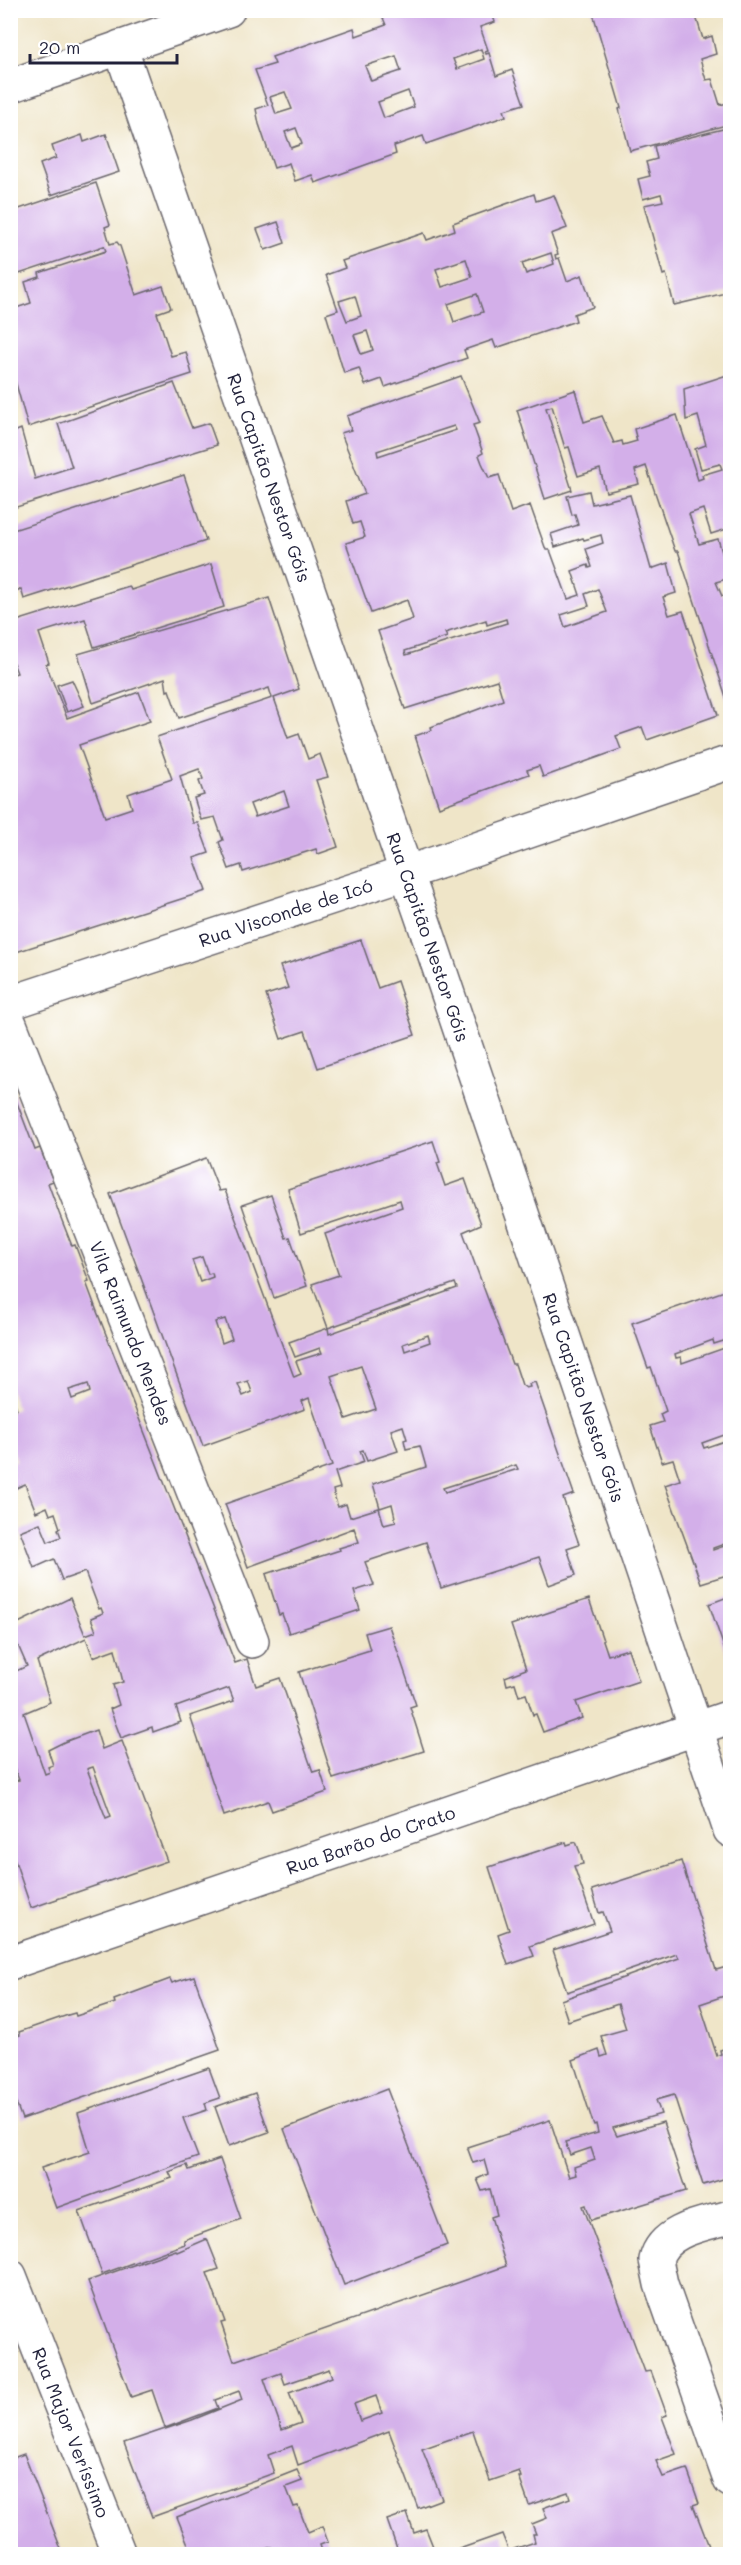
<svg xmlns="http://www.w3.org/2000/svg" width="741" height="2565" viewBox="0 0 741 2565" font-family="Mali,sans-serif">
<rect width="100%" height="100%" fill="#fff"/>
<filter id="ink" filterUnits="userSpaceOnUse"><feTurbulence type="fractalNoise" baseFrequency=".0167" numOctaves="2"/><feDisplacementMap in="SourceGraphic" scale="12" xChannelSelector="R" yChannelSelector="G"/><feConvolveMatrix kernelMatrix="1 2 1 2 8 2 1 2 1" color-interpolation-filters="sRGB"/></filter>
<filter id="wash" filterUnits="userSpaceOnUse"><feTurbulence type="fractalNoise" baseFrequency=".008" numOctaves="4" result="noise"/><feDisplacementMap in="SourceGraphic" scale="24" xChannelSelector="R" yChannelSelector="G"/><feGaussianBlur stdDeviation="1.35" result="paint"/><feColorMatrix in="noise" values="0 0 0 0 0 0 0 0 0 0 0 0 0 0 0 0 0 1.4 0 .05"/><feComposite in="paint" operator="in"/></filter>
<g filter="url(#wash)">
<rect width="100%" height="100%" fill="#efe5c8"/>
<g id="blocks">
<g fill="#d3afe9" fill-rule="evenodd">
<path d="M405 10H491L495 22 480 27 488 50 485 51 486 54 489 53 496 76 512 70 524 104 504 110 506 116 426 144 423 136 394 146 396 154 315 183 312 175 295 181 289 163 274 168 259 124 256 109 268 105 255 70 275 64 272 57 354 28 356 36 386 25 383 18ZM481 49 484 59 457 69 453 59ZM396 56 401 71 371 81 365 66ZM408 91 414 107 384 118 378 102ZM285 92 292 109 276 114 270 97ZM296 128 302 144 291 148 285 132Z"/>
<polygon points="592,10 694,10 703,39 712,36 716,54 700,59 706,80 712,79 720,105 730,102 730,124 630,151 619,109 621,108"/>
<polygon points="727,128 730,141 730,292 674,305 667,277 666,274 663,275 644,205 663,201 661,194 643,199 638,179 650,176 646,162 657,159 654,146"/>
<polygon points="106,134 119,172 51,195 40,164 56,158 52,146 82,135 84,142"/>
<polygon points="96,183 110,225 105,227 110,244 117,242 120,246 136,295 163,286 171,308 157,313 171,356 186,352 192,374 28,427 10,362 10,310 31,303 25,282 40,277 39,273 106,251 104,246 10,277 10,212"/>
<path d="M534 194 536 201 554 195 567 228 551 234 558 254 555 255 556 259 559 258 567 281 582 275 593 307 574 314 576 321 496 348 493 340 464 350 467 358 385 387 382 379 365 385 359 368 344 373 326 314 338 310 326 275 345 268 342 261 424 233 427 240 455 230 453 223ZM551 253 554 264 526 274 522 263ZM466 259 472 277 442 287 436 269ZM477 294 483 312 454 322 448 304ZM355 296 361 316 347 321 339 301ZM367 331 373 350 361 354 354 335Z"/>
<polygon points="278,222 285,243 265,250 257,229"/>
<polygon points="730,374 730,528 711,534 703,509 689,514 699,544 718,539 730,578 716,582 722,596 730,593 730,709 678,551 675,551 646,466 635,470 639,484 606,492 600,469 578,476 569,447 565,448 552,406 546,408 572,490 545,499 517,410 575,390 584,422 602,416 614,443 622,441 623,445 637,441 634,429 677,415 698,480 703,478 702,475 722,469 720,464 701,469 695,449 706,445 698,416 686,420 684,389"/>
<path d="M461 376 480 423 473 425 483 453 479 455 482 463 489 478 499 475 511 512 530 505 546 550H550L568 599 580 595 572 571 588 565 589 568 592 567 586 549 603 543 601 535 584 540 583 538 555 547 551 534 578 525 575 514 572 515 567 496 589 491 592 504 630 495 651 569 668 563 676 593 663 597 669 615 683 611 718 715 647 740 642 727 616 736 621 749 543 777 539 766 527 770 529 774 439 807 415 736 432 730 431 727 503 700 497 680 405 709 378 631 413 619 407 600 371 613 346 543 365 537 360 522 353 524 346 501 365 494 341 433 351 430 347 416ZM454 426 456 430 378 456 377 451ZM598 589 607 612 565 627 561 615 589 606 585 594ZM506 619 507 623 406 655 405 651 447 637 445 633 486 620 487 625Z"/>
<polygon points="174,383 192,428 209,423 217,445 10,509 10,422 14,432 21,429 35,479 72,467 58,424"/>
<polygon points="184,475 206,541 24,599 21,589 10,593 10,531"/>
<path d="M211 564 224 607 94 647 85 619 39 633 49 663 46 664 67 718 139 692 150 721 79 745 105 817 132 808 128 794 172 779 157 737 272 698 269 688 179 718 169 690 167 691 165 678 93 703 78 654 269 598 299 689 274 698 288 738 299 734 308 759 320 754 328 777 316 780 338 847 318 854 316 849 243 872 241 865 229 869 219 842 223 840 215 817 201 820 194 798 204 795 199 781 203 779 199 769 180 776 193 823H198L209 853 194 858 206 891 10 954V917L17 914 10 891V675L17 673 10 655V623L129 586 131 590ZM284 791 289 806 255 817 250 804Z"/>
<polygon points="72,680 84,706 67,712 57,685"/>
<polygon points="361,940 378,988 397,981 415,1035 318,1068 305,1031 281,1039 266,995 288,988 280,966"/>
<path d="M11 1087 35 1150 40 1148 53 1181 48 1183 59 1213 72 1246 75 1245 89 1281 86 1282 96 1309 235 1663 247 1659 256 1686 280 1678 313 1772 320 1770 327 1792 272 1811 268 1801 224 1816 190 1716 234 1701 229 1688 176 1707 181 1722 153 1732 152 1727 121 1738 110 1709 119 1705 113 1685 123 1682 115 1649 93 1657 86 1638 37 1661 50 1702 24 1713 45 1774 50 1772 48 1767 53 1765 48 1750 64 1742 96 1730 102 1749 122 1741 167 1861 31 1908 10 1846V1782L19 1780 13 1765 10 1766V1674L27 1666 17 1643 10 1646V1627L70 1598 85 1635 96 1631 91 1618 103 1613 101 1608 99 1609 85 1572 62 1580 54 1559 34 1568 20 1531 40 1523 48 1542 61 1537 58 1529 60 1528 55 1513 50 1515 47 1507 36 1512 25 1484 10 1491V1464L17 1461 13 1451 10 1452V1412L17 1409 10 1389ZM88 1384 90 1392 72 1399 69 1390ZM93 1767 111 1816 106 1818 87 1769Z"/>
<path d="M433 1141 440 1162 437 1163 445 1186 465 1179 481 1224 463 1232 512 1364H515L522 1385 526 1388 530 1387 529 1384 535 1382 574 1494 563 1498 579 1544 567 1548 576 1575 549 1585 539 1557 441 1588 426 1542 365 1562 374 1585 354 1591 360 1610 289 1633 282 1614 279 1615 266 1574 340 1550 339 1548 359 1542 354 1528 248 1567 225 1504 332 1466 309 1398 302 1401 305 1409 203 1446 110 1194 206 1158 219 1191 225 1190 294 1377 301 1374 296 1361 322 1353 320 1348 295 1357 289 1342 328 1328 329 1334 457 1288 455 1283 328 1328 312 1284 339 1275 325 1234 402 1207 400 1200 301 1233 288 1189ZM202 1257 208 1274 212 1273 213 1277 200 1282 192 1260ZM225 1319 232 1339 222 1343 215 1322ZM428 1335 430 1342 405 1351 403 1344ZM361 1366 376 1409 346 1419 331 1376ZM248 1381 252 1392 243 1396 238 1384ZM403 1426 407 1439 404 1440 406 1449 420 1446 426 1467 373 1484 380 1508 392 1504 396 1522 384 1525 379 1508 350 1517 346 1504 338 1507 335 1498 333 1490 340 1488 335 1472 364 1462 360 1451 363 1450 367 1461 398 1451 391 1430ZM516 1465 518 1469 445 1492 443 1488Z"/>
<polygon points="271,1195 286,1238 290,1237 307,1286 274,1298 242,1205"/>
<polygon points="730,1289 730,1339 714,1344 713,1340 675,1354 676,1358 681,1357 682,1363 730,1346 730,1433 702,1443 704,1448 730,1439 730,1542 713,1548 713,1550 730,1544 730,1574 701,1583 665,1485 680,1480 673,1459 662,1462 650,1426 663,1422 660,1414 666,1411 651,1367 648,1368 632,1323"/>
<polygon points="730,1596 730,1665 709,1604"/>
<polygon points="589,1599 608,1655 628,1649 639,1681 576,1702 582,1718 543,1732 536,1714 533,1715 526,1694 519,1696 515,1683 507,1685 505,1677 526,1669 511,1625"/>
<polygon points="389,1626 416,1705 410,1707 424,1751 333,1779 299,1672 370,1650 365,1633"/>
<polygon points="566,1842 567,1845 576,1842 581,1855 583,1864 574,1866 594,1924 530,1946 534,1956 508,1965 498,1934 509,1930 489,1867"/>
<path d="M681 1861 716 1970 730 1966V1994L700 2004 717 2056 721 2054 720 2050 730 2047V2177L703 2185 674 2095 656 2100 661 2114 613 2128 617 2136 663 2122 686 2191 591 2220 586 2205 583 2206 645 2372 651 2371 667 2415 662 2417 676 2454 656 2461 663 2477 687 2469 699 2503 693 2505 712 2554H516L514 2549 535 2542 533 2534H536L532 2524 547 2518 543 2508 570 2498 568 2492 529 2505 519 2477H521L519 2471 490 2481 473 2431 422 2449 442 2499 418 2508 389 2431 298 2465 292 2446 268 2455 274 2473 152 2517 124 2443 192 2420 242 2400 239 2391 215 2400 218 2408 165 2428 152 2390 131 2397 88 2281 176 2250 177 2252 207 2239 219 2269 207 2273 225 2322 221 2323 234 2361 506 2266 491 2217 497 2215 490 2189 482 2191 477 2179 488 2174 484 2160 473 2163 467 2147 550 2120 569 2177 576 2175 574 2167 595 2160 591 2148 570 2155 565 2142 598 2133 596 2124 594 2125 592 2120 573 2060 599 2050 601 2057 607 2055 601 2036 626 2029 618 2004 568 2021 561 2000 679 1958 677 1954 567 1992 553 1950 610 1931 603 1912 599 1913 592 1890ZM329 2369 332 2377 289 2393 301 2423 282 2430 264 2379 281 2373 285 2384ZM376 2396 382 2413 360 2421 354 2404Z"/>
<polygon points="194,1976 220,2050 22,2119 10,2087 10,2039 20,2035 19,2032 68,2015 75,2013 76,2016 115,2003 114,2000 170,1979 172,1983"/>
<polygon points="209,2068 220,2098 205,2103 207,2110 183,2118 198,2157 56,2208 41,2168 90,2152 78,2113"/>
<polygon points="387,2089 447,2245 344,2285 284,2129"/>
<polygon points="255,2093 269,2132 229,2146 215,2107"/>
<polygon points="220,2159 241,2219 184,2240 185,2244 102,2274 79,2211 172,2178 169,2172 187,2165 189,2170"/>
<polygon points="24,2454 61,2549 44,2554 10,2554 10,2459"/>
<polygon points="297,2470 302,2481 286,2487 294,2507 298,2506 308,2532 322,2526 328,2542 320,2545 323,2554 274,2554 271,2547 252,2554 192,2554 177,2517"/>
<polygon points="407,2513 414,2533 426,2529 436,2554 399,2554 387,2520"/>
<polygon points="502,2534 510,2554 445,2554"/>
</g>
</g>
</g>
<g filter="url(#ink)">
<use href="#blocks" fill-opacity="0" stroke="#6a666c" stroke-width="1.5"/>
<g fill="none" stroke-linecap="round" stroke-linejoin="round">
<g stroke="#6a666c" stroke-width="36">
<g id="minor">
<path id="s1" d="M120 47 425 926 730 1830"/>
<polyline points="10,86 228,10"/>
<path id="s2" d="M10 1003 442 861 730 762"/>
<path id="s3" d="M10 1024 252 1641"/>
<path id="s4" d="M10 1963 730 1717"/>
<path d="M730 2217C706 2224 663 2229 656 2260L661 2284 730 2480"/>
<path id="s5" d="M10 2276 119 2554"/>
</g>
</g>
<use href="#minor" stroke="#fff" stroke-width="33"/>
</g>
</g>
<g text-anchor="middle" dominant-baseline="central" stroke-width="5" stroke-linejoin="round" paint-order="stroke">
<g font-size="18" fill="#22223b" stroke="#fff">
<text stroke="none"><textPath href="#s1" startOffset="456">Rua Capitão Nestor Góis</textPath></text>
<text stroke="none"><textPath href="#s2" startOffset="290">Rua Visconde de Icó</textPath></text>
<text stroke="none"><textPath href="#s1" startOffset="942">Rua Capitão Nestor Góis</textPath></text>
<text stroke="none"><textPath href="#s3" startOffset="332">Vila Raimundo Mendes</textPath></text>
<text stroke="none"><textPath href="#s1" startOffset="1428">Rua Capitão Nestor Góis</textPath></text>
<text stroke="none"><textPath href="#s4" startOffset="381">Rua Barão do Crato</textPath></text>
<text stroke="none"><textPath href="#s5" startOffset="168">Rua Major Veríssimo</textPath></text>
</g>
</g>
<rect width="741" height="2565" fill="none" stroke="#fff" stroke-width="36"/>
<path d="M30 54v9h147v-9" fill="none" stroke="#22223b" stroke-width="3"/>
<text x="39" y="54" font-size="18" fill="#22223b" stroke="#ffffff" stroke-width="4.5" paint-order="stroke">20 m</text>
</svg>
